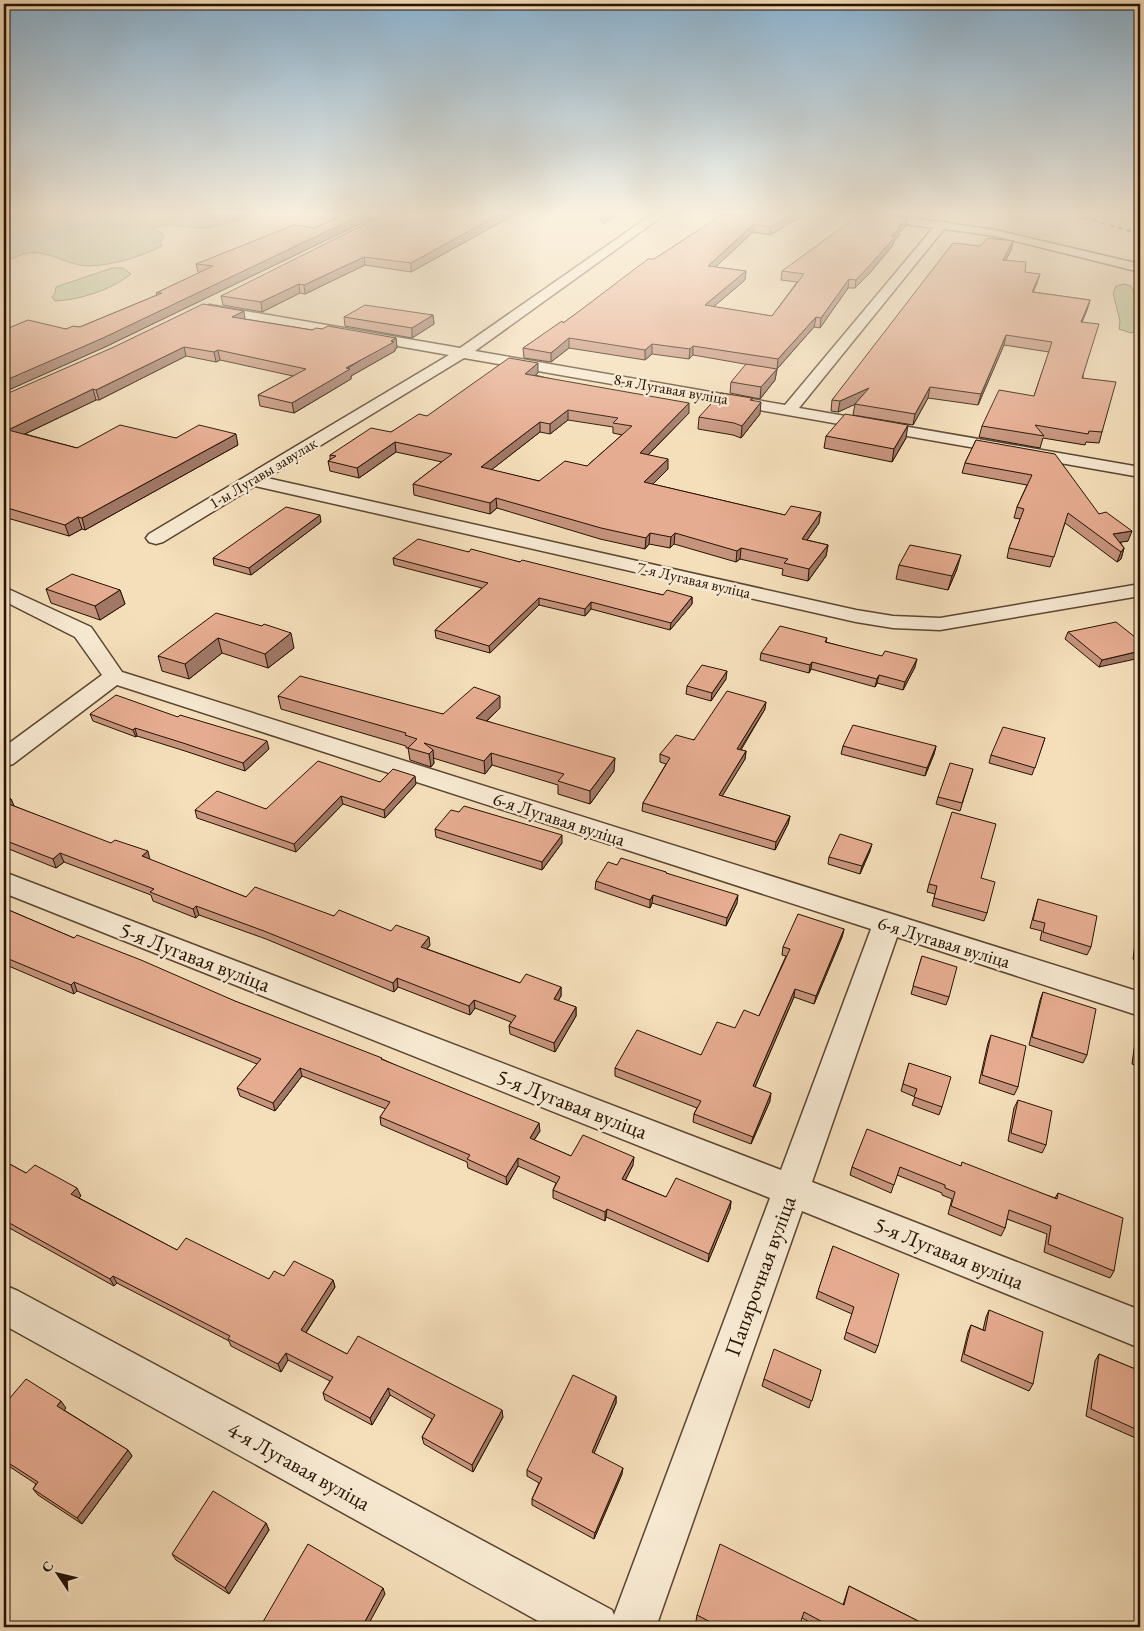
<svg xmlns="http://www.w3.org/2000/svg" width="1144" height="1631" viewBox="0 0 1144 1631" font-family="'EB Garamond',serif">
<rect width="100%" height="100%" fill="#f5dfbb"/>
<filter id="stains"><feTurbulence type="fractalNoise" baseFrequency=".004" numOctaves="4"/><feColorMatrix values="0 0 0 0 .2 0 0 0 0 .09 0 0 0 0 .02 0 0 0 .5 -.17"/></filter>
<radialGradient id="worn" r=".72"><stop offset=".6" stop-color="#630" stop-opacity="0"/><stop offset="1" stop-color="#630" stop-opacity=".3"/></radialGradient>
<g fill="#b8c293" stroke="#6f6a4a">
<path d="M4 215H251C241 220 211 228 201 228 184 228 167 221 151 229L162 233 164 237 160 242 162 246C140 257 114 265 89 266 68 266 49 250 29 253 21 254 11 259 4 262Z"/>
<path d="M112 268H123L131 274C111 290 79 300 55 301L52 297 55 293 56 287Z"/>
<polygon points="1124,284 1131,286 1134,292 1139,330 1131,333 1119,329 1120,321 1113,293 1116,286"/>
</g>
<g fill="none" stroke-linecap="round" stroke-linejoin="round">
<polygon fill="#a2b9bc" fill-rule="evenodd" points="81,215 109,215 106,219 61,241 4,251 4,237 48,230"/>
<g stroke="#5a452f" stroke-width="3">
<g id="minor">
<polygon points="651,215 664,215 475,351 785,405 933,228 863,218 858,215 889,215 938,222 942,221 947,223 995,230 1140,264 1140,272 995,236 944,229 799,408 1140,467 1140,477 464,358 267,478 856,610 893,616 940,618 1140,584 1140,596 940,630 893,628 856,622 255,486 163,542 156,544 149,542 146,538 149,534 449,355 210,313 205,312 203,309 205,306 210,305 460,348"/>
<polygon points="4,587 91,627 122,672 1140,992 1140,1016 897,937 812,1182 1140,1310 1140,1348 802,1211 656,1627 549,1627 4,1325 4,1285 18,1291 612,1610 614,1615 770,1198 4,893 4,872 781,1170 871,929 117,685 13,764 4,767 4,747 102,675 75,637 4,601"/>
</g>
</g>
<use href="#minor" fill="#f8ead3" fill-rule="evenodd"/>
<polyline stroke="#261200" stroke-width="2" stroke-dasharray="4.5 4.5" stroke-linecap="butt" points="1075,215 1140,234"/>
</g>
<g fill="#c6947d" stroke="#261200" fill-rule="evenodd">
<polygon points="344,215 371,215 372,218 105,347 4,392 4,330 66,329 80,327 157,295 156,293 199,273 198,272 196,264 315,228"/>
<polygon points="514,215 411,272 365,265 305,294 300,293 262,312 223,305 221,296"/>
<polygon points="598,215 617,215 603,224"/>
<polygon points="722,215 804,215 770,235 753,232 715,267 746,271 745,280 713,307 772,316 797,282 781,280 782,271 907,218 906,226 899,233 899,236 894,241 893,245 869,274 855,288 848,288 820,328 814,327 777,369 775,380 760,399 730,393 731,382 756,366 693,355 689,359 652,354 645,360 569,348 551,362 524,358 523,348 563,323 654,259"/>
<polygon points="897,215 916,215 915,217"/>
<polygon points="1013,241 1011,250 1006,260 1025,272 1037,283 1033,292 1090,300 1087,310 1082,322 1083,378 1102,432 1099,443 1086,442 1085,445 1043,438 1040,448 979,437 982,426 1034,396 1049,352 1004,345 978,405 928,398 913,425 853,415 855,404 838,412 831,411 832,400 980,246"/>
<polygon points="433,315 434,324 412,338 345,326 344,317"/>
<polygon points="245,319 312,330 322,329 396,338 397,348 395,349 395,351 351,376 351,379 294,413 260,406 258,395 293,376 220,360 216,362 186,356 99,400 96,400 25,434 77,448 176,438 238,445 85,530 82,529 69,536 4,517 4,395"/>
<path d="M538 373 535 375 689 413 648 455 668 469 652 484 819 523 807 540 828 545 826 556 808 581 782 575 783 569 740 559 736 562 674 544 670 548 649 544 645 549 600 539 497 508 490 514 414 495 413 484 442 462 396 452 359 478 330 471 328 461 330 460V455L391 432 427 416ZM568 420 613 427V433L622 435 587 466 539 481 491 470 540 432 550 434Z"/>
<polygon points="752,398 752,401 760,414 741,438 733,435 698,429 699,417"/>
<polygon points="826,436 906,438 892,462 824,448"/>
<polygon points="976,440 1099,514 1128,541 1120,542 1124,548 1121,559 1117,562 1065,523 1050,567 1007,558 1009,548 1020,519 1014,518 1017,507 1027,485 962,473 965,463"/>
<polygon points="321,522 251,575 214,565 213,558"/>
<polygon points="469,552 520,562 663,595 692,597 692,604 670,630 591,609 585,616 539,605 490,653 436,638 435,630 482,588 394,565 393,558"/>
<polygon points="899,565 957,569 948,590 896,579"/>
<polygon points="46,589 120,590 125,604 100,620 51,603"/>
<polygon points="262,626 294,648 268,668 222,653 189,679 162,671 158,656"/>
<polygon points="1068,632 1140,641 1099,667 1065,639"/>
<polygon points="827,638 826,642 915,667 903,690 877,683 875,687 811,669 809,673 760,660 761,653"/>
<polygon points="726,679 711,701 686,694 687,686"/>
<polygon points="278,696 443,714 500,708 487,721 614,771 590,804 558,794 558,785 492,765 485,774 433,758 434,763 431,767 410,760 408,748 406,748 406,746 281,709"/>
<polygon points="765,709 741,750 746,751 745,759 722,796 790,816 788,824 775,850 642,811 643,803 666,764 660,762 660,754"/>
<polygon points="90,714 269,749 245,771 185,751 137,736 136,737 93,721"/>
<polygon points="1045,738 1032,775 989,763 991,755"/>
<polygon points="843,746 936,746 934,754 925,776 841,754"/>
<polygon points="973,769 960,811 936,804 938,797"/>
<polygon points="380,782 416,784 385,818 343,804 296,852 197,818 195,810 266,809"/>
<polygon points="4,796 11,799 14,806 150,860 246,897 334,916 430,945 427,949 520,983 561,987 561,996 558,1001 576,1007 576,1016 555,1052 510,1034 509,1026 511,1022 475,1008 470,1015 398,987 394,992 266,939 199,915 196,918 153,901 151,895 64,862 56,868 4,847"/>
<polygon points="459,812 562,843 542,870 436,837 435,829"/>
<polygon points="870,851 860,874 828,864 829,857"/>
<polygon points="617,865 666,872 666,873 737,903 726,926 652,903 650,908 595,889 596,881"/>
<polygon points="981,878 987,913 984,921 932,906 935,894 927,892 929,884"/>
<polygon points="1038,899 1091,947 1087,955 1040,940 1042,931 1030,928"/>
<polygon points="4,908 74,938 382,1059 540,1131 534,1140 571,1156 633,1165 625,1180 666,1197 731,1201 730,1209 708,1262 606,1217 605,1221 553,1198 553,1190 556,1183 518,1166 507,1185 468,1168 467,1162 381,1125 380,1117 386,1109 302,1076 275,1111 240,1096 237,1088 257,1064 77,991 74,994 4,964"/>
<polygon points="1140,927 1140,962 1133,959 1136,935"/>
<polygon points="844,929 842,937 814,1004 794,997 755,1087 770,1101 751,1144 693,1122 694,1114 697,1108 615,1076 615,1068 701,1055 759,1016 786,956 782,955 783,947"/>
<polygon points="922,956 949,997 946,1005 911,994"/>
<polygon points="1043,992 1087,1055 1083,1063 1029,1045 1040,1000"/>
<polygon points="1140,1027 1140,1067 1132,1064 1136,1035"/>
<polygon points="991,1035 1018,1087 1014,1095 979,1083 988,1043"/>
<polygon points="909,1063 942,1107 939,1115 912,1105 915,1097 901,1091"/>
<polygon points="1018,1100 1046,1145 1042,1153 1008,1141 1014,1108"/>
<polygon points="4,1161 26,1173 81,1196 79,1198 177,1250 269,1279 284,1276 333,1280 335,1287 306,1333 347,1354 503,1417 473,1472 424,1444 422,1437 432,1419 390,1395 372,1425 325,1400 323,1393 330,1381 288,1360 281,1372 231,1346 229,1341 117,1283 114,1286 4,1225"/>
<polygon points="961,1166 1055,1198 1058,1193 1114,1271 1110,1278 1044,1252 1047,1234 1007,1219 1005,1228 1001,1236 948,1214 952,1199 942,1195 942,1193 897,1175 891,1193 850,1175 852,1167"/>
<polygon points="833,1246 878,1346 875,1353 844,1339 852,1314 816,1298"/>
<polygon points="989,1310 1033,1384 1029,1391 961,1361 968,1332 971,1325 983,1330 986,1317"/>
<polygon points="1099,1354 1140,1371 1140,1440 1086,1416 1095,1361"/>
<polygon points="821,1370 809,1408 762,1386 764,1379"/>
<polygon points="616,1396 616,1403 594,1453 622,1474 594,1539 532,1505 532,1499 539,1483 527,1476 527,1470"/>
<polygon points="4,1405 66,1408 64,1410 128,1450 132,1456 82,1524 38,1495 33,1489 36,1484 4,1463"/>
<polygon points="266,1523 269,1530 229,1594 176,1560 172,1554"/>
<polygon points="849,1586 930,1627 819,1627 802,1618 799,1627 708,1627 696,1621 697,1615 843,1605 847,1592"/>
</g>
<g fill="#a17866" stroke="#261200">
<polygon points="4,215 21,215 4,220"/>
<polygon points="361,215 371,215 372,218 105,347 4,392 4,381"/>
<polygon points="498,215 514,215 411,272 411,263"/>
<polygon points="604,215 617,215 603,224 603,216"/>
<polygon points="791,215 804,215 770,235 770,227"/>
<polygon points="907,218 906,226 899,233 899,236 894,241 893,245 869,274 855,288 856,280 898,227"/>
<polygon points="754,224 753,232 707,275 708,266"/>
<polygon points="1013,241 1011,250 1001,269 1003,260"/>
<polygon points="364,257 365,265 305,294 304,285"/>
<polygon points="746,271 745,280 704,315 705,305"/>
<polygon points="1040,274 1037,283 1029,301 1032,292"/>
<polygon points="849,279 848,288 820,328 821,318"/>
<polygon points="299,284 300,293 262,312 261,302"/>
<polygon points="1090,300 1087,310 1078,332 1081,322"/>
<polygon points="244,311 245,320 232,317"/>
<polygon points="433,315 434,324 412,338 412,328"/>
<polygon points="816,317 814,327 777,369 778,359"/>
<polygon points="1006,335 1004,345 978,405 981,394"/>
<polygon points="396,338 397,348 395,349 395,351 351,376 351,379 294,413 292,403"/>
<polygon points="569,338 569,348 551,362 551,353"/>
<polygon points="652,344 652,354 645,360 645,350"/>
<polygon points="693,346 693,355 689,359 690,349"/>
<polygon points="184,347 186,356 99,400 96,390"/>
<polygon points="218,350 220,360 216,362 214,352"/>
<polygon points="538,363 538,373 525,383 525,374"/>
<polygon points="777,369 775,380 760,399 761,387"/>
<polygon points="930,387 928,398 913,425 915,414"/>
<polygon points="869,388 867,399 838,412 840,401"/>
<polygon points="93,389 96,400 12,440 8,430"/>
<polygon points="761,402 760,414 741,438 742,426"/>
<polygon points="689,403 689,413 640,463 640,453"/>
<polygon points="568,410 568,420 550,434 550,424"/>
<polygon points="540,422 540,432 481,478 481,467"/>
<polygon points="908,425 906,438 892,462 894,449"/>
<polygon points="236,434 238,445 85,530 82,518"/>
<polygon points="395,442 396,452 359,478 357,468"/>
<polygon points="668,459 668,469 644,493 644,482"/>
<polygon points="496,498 497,508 490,514 490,503"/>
<polygon points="821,512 819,523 800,550 802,539"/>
<polygon points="320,515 321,522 251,575 249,568"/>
<polygon points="78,517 82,529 69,536 65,525"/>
<polygon points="1132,531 1128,541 1110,544 1113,534"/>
<polygon points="650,533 649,544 645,549 646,538"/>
<polygon points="675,533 674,544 670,548 671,537"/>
<polygon points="828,545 826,556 808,581 809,569"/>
<polygon points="741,548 740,559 736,562 737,551"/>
<polygon points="1124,548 1121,559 1117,562 1121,552"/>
<polygon points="961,555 957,569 948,590 952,576"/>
<polygon points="120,590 125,604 100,620 95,606"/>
<polygon points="692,597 692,604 670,630 671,623"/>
<polygon points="539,598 539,605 490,653 489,646"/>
<polygon points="591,602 591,609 585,616 585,609"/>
<polygon points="291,633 294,648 268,668 265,654"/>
<polygon points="218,638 222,653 189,679 185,664"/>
<polygon points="1140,651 1140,658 1099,667 1102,660"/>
<polygon points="917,659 915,667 903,690 905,682"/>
<polygon points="812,662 811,669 809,673 810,665"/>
<polygon points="727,671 726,679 711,701 712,693"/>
<polygon points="879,675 877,683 875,687 877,679"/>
<polygon points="500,696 500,708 476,731 476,718"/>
<polygon points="766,702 765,709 736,756 737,749"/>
<polygon points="135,728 137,736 136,737 133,730"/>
<polygon points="267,741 269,749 245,771 243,763"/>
<polygon points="936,746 934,754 925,776 927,768"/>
<polygon points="433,750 434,763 431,767 429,754"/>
<polygon points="746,751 745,759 718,803 719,795"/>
<polygon points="491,753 492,765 485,774 484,761"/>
<polygon points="615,758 614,771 590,804 590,791"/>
<polygon points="415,776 416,784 385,818 384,810"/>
<polygon points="341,796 343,804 296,852 294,844"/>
<polygon points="11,799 15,808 6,803"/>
<polygon points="790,816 788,824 775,850 776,842"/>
<polygon points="562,835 562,843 542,870 542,862"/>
<polygon points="872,844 870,851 860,874 862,866"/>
<polygon points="148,851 150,860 142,856"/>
<polygon points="60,853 64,862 56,868 53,859"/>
<polygon points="653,895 652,903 650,908 650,900"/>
<polygon points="738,895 737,903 726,926 727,918"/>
<polygon points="196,906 199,915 196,918 193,909"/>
<polygon points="844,929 842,937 814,1004 816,996"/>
<polygon points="429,937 430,945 422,956 421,947"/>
<polygon points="397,978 398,987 394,992 393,983"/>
<polygon points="74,982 77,991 74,994 71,985"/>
<polygon points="561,987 561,996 554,1008 554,999"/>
<polygon points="795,989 794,997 752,1094 753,1086"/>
<polygon points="474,1000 475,1008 470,1015 469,1006"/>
<polygon points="576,1007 576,1016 555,1052 554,1043"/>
<polygon points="300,1068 302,1076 275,1111 273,1103"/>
<polygon points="771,1093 770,1101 751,1144 753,1137"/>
<polygon points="539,1123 540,1131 530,1146 530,1138"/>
<polygon points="634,1157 633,1165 622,1187 622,1179"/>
<polygon points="518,1158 518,1166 507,1185 506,1177"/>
<polygon points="77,1188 81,1196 75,1202 71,1194"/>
<polygon points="731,1201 730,1209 708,1262 709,1254"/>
<polygon points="607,1209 606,1217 605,1221 605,1212"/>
<polygon points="113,1276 117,1283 114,1286 110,1279"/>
<polygon points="333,1280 335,1287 303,1337 301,1330"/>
<polygon points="286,1353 288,1360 281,1372 278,1364"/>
<polygon points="388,1388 390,1395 372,1425 370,1418"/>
<polygon points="616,1396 616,1403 592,1458 592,1452"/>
<polygon points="61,1401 66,1408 62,1413 57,1406"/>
<polygon points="502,1410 503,1417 473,1472 472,1465"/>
<polygon points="128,1450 132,1456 82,1524 77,1518"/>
<polygon points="623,1468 622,1474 594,1539 595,1533"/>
<polygon points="266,1523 269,1530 229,1594 225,1588"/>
<polygon points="383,1588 385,1594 367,1627 362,1627"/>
</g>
<g fill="#e6ac91" stroke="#261200" fill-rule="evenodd">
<polygon points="344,215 361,215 103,338 4,381 4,330 28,320 66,329 73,326 80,327 162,293 156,293 213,266 196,264 294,225 315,228"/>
<polygon points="383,215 498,215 411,263 364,257 304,285 299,284 261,302 221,296"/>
<polygon points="722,215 791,215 770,227 754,224 708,266 746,271 705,305 772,316 804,274 782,271 859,215 888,215 907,218 898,227 900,228 891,236 895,237 870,265 856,280 849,279 821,318 816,317 778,359 693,346 690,349 652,344 645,350 569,338 551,353 523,348 562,321 563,323 574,315 648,259 654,259"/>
<polygon points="988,238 1013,241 1003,260 1026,262 1025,272 1040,274 1032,292 1090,300 1081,322 1099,324 1082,378 1116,382 1102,432 1089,431 1088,434 1035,425 1044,436 982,426 999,390 1034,396 1052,342 1006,335 981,394 930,387 915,414 855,404 869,388 840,401 832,400 953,243 980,246"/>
<polygon points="203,304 244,311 232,317 312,330 316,328 322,329 328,326 396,338 391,341 394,342 346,368 350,369 292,403 258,395 306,369 218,350 214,352 184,347 96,390 93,389 8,430 77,448 120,425 176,438 199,425 236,434 82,518 78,517 65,525 4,507 4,395 114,347"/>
<polygon points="365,305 433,315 412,328 344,317"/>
<path d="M509 358 538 363 525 374 689 403 640 453 668 459 644 482 785 515 791 506 821 512 802 539 828 545 809 569 784 563 788 559 741 548 737 551 675 533 671 537 650 533 646 538 601 528 496 498 490 503 413 484 452 454 395 442 357 468 328 461 336 456 330 455 371 428 391 432 419 414 427 416ZM568 410 618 418 613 423 632 426 587 466 565 461 539 481 481 467 540 422 550 424Z"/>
<polygon points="746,364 777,369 761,387 731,382"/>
<polygon points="721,393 752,398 750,400 761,402 742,426 734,423 699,417"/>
<polygon points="845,414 908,425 894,449 826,436"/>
<polygon points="976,440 1055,454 1099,514 1106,512 1132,531 1113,534 1124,548 1121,552 1068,513 1054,557 1009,548 1024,509 1017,507 1032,475 965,463"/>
<polygon points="286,507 320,515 249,568 213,558"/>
<polygon points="418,539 469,552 471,549 520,562 522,560 663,595 667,590 692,597 671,623 591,602 585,609 539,598 489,646 435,630 488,583 393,558"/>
<polygon points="910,545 961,555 952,576 899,565"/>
<polygon points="72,574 120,590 95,606 46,589"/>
<polygon points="216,613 262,626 264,624 291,633 265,654 218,638 185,664 158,656"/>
<polygon points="1116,622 1140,641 1140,651 1102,660 1068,632"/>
<polygon points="780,626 827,638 825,642 882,656 885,651 917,659 905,682 879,675 877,679 812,662 810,665 761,653"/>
<polygon points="702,665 727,671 712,693 687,686"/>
<polygon points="300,676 443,714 474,687 500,696 476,718 615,758 590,791 558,781 564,774 491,753 484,761 424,743 433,750 429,754 408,748 417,739 405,735 406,733 278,696"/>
<polygon points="727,691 766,702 737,749 746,751 719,795 790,816 776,842 643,803 670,758 660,754 676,735 694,740"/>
<polygon points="116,695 178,717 180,715 267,741 243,763 183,743 135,728 133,730 90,714"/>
<polygon points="853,725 936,746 927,768 843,746"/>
<polygon points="1003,727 1045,738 1035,768 991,755"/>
<polygon points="318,761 380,782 393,769 415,776 384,810 341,796 294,844 195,810 217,791 266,809"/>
<polygon points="950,763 973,769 962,803 938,797"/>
<polygon points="4,796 11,799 6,803 111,843 115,840 148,851 142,856 246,897 255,887 334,916 339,910 391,931 396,925 429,937 421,947 520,983 526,974 561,987 554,999 576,1007 554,1043 509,1026 516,1016 474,1000 469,1006 397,978 393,983 264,931 196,906 193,909 150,892 154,889 60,853 53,859 4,840"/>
<polygon points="464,806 562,835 542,862 435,829 451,810 459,812"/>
<polygon points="952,812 996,824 981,878 995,882 987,913 934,898 937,886 929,884"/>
<polygon points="840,834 872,844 862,866 829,857"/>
<polygon points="621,858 666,872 666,873 738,895 727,918 653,895 650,900 596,881 608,862 617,865"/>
<polygon points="1038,899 1097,916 1091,947 1043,932 1045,923 1033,920"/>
<polygon points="4,908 74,938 77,935 141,960 235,1001 382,1058 381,1059 539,1123 530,1138 571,1156 583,1135 634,1157 622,1179 666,1197 676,1178 731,1201 709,1254 607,1209 605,1212 553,1190 560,1177 518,1158 506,1177 467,1159 470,1155 380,1117 390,1102 300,1068 273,1103 237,1088 261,1059 74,982 71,985 4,957"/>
<polygon points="798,914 844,929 816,996 795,989 753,1086 771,1093 753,1137 694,1114 701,1101 615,1068 637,1030 701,1055 717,1022 735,1028 744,1010 759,1016 790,949 783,947"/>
<polygon points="1140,927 1140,952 1136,951"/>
<polygon points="922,956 957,967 949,997 913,986"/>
<polygon points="1043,992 1096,1009 1087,1055 1032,1037"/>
<polygon points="1140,1027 1140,1058 1136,1056"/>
<polygon points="991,1035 1026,1046 1018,1087 982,1075"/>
<polygon points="909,1063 951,1077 942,1107 914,1097 917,1089 903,1084"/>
<polygon points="1018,1100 1052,1111 1046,1145 1011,1133"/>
<polygon points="867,1129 961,1166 962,1162 1057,1199 1058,1193 1123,1218 1114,1271 1048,1244 1051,1226 1009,1210 1005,1228 951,1206 955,1192 945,1188 945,1185 900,1167 894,1185 852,1167"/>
<polygon points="4,1161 26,1173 35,1165 77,1188 71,1194 177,1250 186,1238 269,1279 274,1271 284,1276 294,1261 333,1280 301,1330 347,1354 358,1336 502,1410 472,1465 422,1437 435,1415 388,1388 370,1418 323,1393 333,1377 286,1353 278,1364 228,1339 230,1336 113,1276 110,1279 4,1220"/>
<polygon points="833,1246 899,1274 878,1346 846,1332 854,1307 818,1291"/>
<polygon points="989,1310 1043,1332 1033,1384 964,1354 971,1325 985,1331"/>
<polygon points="774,1349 821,1370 812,1401 764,1379"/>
<polygon points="1099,1354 1140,1371 1140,1431 1091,1409"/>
<polygon points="573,1375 616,1396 592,1452 623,1468 595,1533 532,1499 542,1478 527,1470"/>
<polygon points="26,1379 61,1401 57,1406 128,1450 77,1518 33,1489 38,1482 4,1460 4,1405"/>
<polygon points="213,1491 266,1523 225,1588 172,1554"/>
<polygon points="308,1544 383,1588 362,1627 260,1627"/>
<polygon points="720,1544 844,1605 849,1586 930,1627 832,1627 804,1612 799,1627 720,1627 697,1615"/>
</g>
<linearGradient id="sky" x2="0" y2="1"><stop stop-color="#8cb6d6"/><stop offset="0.48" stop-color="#faf1e0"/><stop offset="1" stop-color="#faf1e0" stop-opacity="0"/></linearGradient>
<rect width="1144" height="444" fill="url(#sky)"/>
<g text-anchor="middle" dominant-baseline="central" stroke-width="5" stroke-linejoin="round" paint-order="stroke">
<g font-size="16" fill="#261200" stroke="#f8ead3">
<text transform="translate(671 389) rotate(10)">8-я Лугавая вуліца</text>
<text transform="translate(263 473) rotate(-31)">1-ы Лугавы завулак</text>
<text transform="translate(694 580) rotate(13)">7-я Лугавая вуліца</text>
</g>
<g font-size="19" fill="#261200" stroke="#f8ead3">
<text transform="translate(559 819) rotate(18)">6-я Лугавая вуліца</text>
<text transform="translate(944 942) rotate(17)">6-я Лугавая вуліца</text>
</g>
<g font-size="22" fill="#261200" stroke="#f8ead3">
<text transform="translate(195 957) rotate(21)">5-я Лугавая вуліца</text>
<text transform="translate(572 1104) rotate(21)">5-я Лугавая вуліца</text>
<text transform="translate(949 1253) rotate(22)">5-я Лугавая вуліца</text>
<text transform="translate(760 1276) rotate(-70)">Папярочная вуліца</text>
<text transform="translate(299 1466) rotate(29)">4-я Лугавая вуліца</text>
</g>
</g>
<rect width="1144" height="1631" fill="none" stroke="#f5dfbb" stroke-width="20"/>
<rect x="5" y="5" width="1134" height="1621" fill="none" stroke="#261200" stroke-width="2.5"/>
<rect x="10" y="10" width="1124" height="1611" fill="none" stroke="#261200"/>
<g transform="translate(58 1574) rotate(305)" stroke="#f8ead3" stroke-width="4" paint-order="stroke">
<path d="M0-4L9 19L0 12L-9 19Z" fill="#261200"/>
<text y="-8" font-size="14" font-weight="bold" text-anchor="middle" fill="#261200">С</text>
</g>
<rect width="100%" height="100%" filter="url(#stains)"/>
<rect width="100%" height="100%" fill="url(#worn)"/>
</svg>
